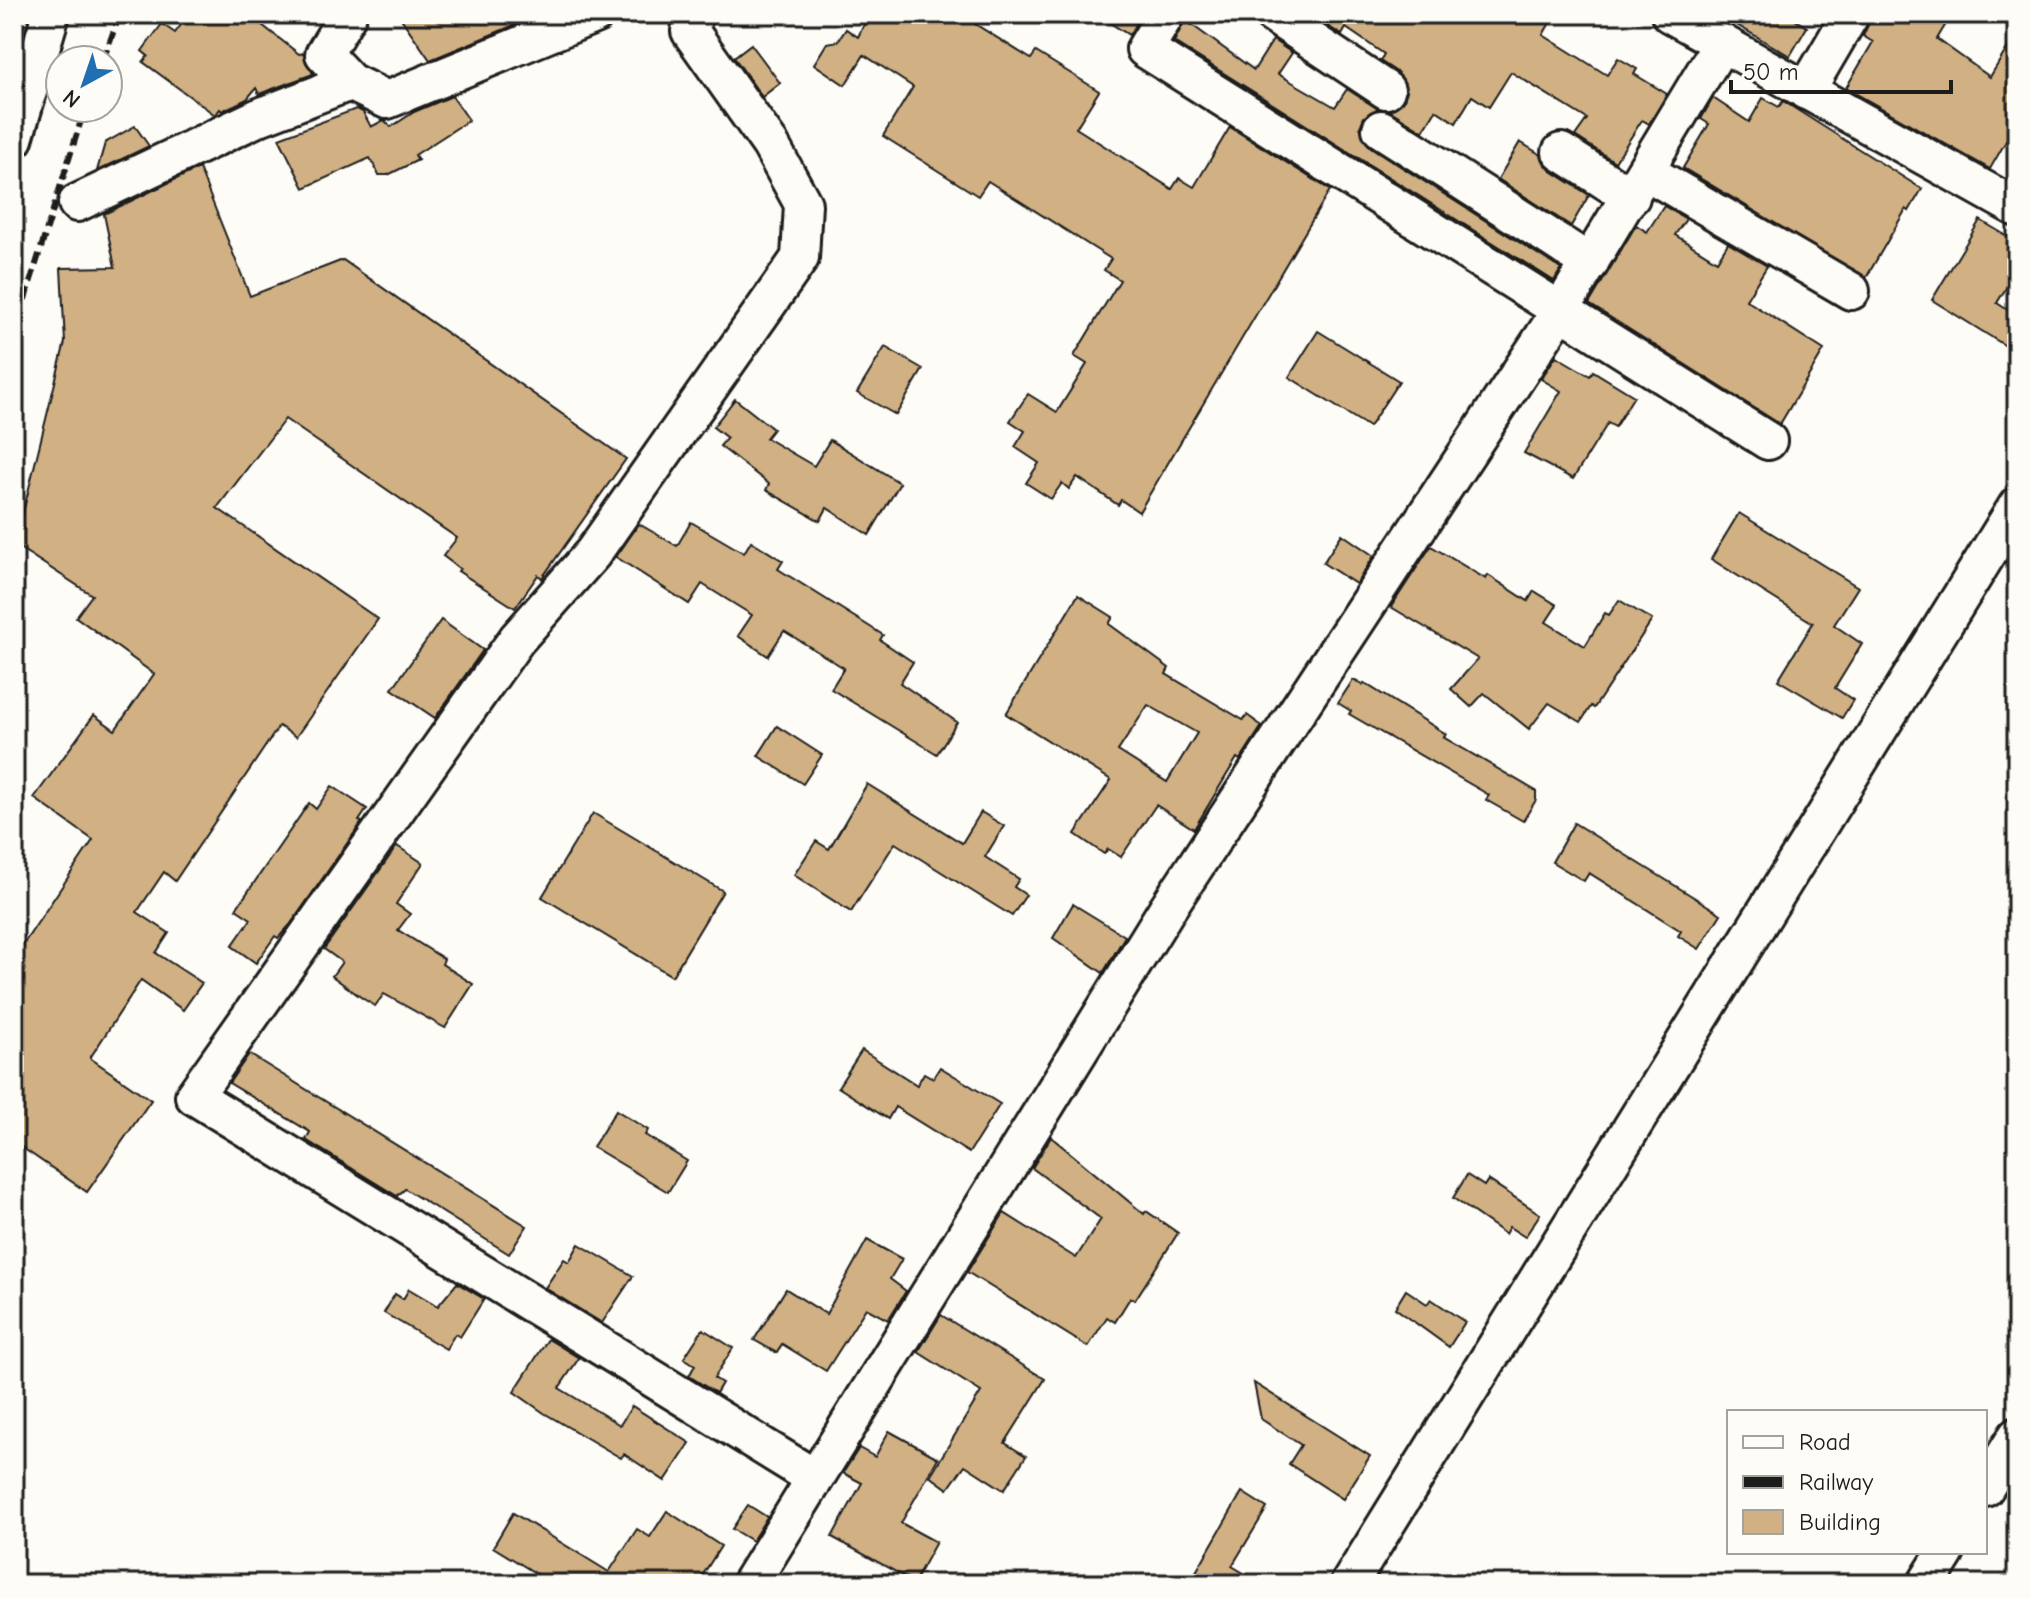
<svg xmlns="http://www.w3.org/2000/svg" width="2031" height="1598" viewBox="0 0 2031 1598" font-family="'Comic Neue',sans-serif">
<rect width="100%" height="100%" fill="#fdfcf7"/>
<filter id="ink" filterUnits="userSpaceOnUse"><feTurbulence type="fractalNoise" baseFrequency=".0125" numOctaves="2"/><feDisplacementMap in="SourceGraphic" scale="16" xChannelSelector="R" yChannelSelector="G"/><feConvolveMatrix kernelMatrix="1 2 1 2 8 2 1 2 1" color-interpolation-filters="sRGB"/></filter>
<g filter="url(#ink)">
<g fill="#d1b184" stroke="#1c1c1c" stroke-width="2" fill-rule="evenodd">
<polygon points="189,14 248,14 299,54 304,53 313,74 259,94 256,88 247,99 222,111 220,109 215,115 143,62 148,56 142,51 162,24 175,33"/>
<polygon points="398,14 541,14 430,60"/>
<polygon points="869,14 959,14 1031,59 1036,52 1099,91 1076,128 1172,189 1179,178 1194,187 1230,127 1330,190 1139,512 1121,500 1118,505 1077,477 1069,489 1062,483 1051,499 1026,483 1039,463 1015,447 1025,431 1010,421 1028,394 1057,412 1087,364 1074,356 1120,280 1104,270 1111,259 988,181 978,196 883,136 913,87 864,55 845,85 814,64 827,43 838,41 846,29 858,37"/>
<polygon points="1096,14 1142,14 1129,35"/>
<polygon points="1326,14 1555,14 1543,35 1607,75 1618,58 1637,69 1634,74 1667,94 1649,124 1642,120 1615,162 1575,136 1587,119 1511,72 1489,107 1472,96 1456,123 1436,110 1423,131 1389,110 1403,102 1407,91 1398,73 1380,61 1384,54 1346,28 1342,35 1323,23"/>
<polygon points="1718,14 1785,14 1807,27 1790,56"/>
<polygon points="1873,14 1952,14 1937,39 1990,77 2017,32 2017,122 1990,169 1846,88 1873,42 1863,36"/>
<polygon points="1185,20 1254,70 1273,40 1292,53 1278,74 1335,107 1347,89 1378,109 1364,117 1360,127 1369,146 1561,269 1554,281 1174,42"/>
<polygon points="751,44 780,83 762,97 734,57"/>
<polygon points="452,96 469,120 415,155 418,160 388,175 379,175 370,158 304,188 279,138 356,109 363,112 371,127 384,120 391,127 414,112"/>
<polygon points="1713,98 1749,122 1763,98 1779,107 1783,101 1922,189 1909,211 1906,209 1866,278 1683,168 1709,124 1701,119"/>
<polygon points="135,126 149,146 97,171 105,143"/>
<polygon points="1520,142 1541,155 1550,170 1589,195 1571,226 1498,179"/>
<polygon points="199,168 250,296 343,260 626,459 542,578 538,575 515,608 458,571 460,569 443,556 457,538 285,419 217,508 378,619 296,737 279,726 175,881 164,872 137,912 169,933 156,953 202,983 183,1010 141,980 90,1058 151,1100 87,1192 14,1142 14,958 93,840 34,798 94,715 115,730 154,674 76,617 92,595 15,545 65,342 61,268 115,267 104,214"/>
<polygon points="1664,206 1686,219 1675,235 1717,261 1728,243 1767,266 1746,300 1824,350 1780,424 1589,304 1636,225 1647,232"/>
<polygon points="1980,220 2017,242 2017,270 1997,303 2017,316 2017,353 1932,300"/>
<polygon points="1318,331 1399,381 1369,427 1289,377"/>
<polygon points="885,347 923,369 896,415 857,393"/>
<polygon points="1556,356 1590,376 1593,371 1634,396 1615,427 1608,423 1573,479 1524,453 1561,391 1541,379"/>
<polygon points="735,399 773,429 766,438 814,466 830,440 900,483 869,535 827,508 820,521 766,490 769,484 720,446 727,438 713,427"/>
<polygon points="1739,513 1858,587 1834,625 1862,644 1835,688 1853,700 1842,718 1778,680 1813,623 1711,559"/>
<polygon points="691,522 744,553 751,541 783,561 778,569 883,635 880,640 913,662 900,683 957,722 937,754 831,689 844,668 784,631 768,656 738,636 752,615 702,584 689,604 616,557 639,524 677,546"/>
<polygon points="1342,534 1374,556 1356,584 1323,563"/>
<polygon points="1431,546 1486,579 1488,575 1528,601 1534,591 1557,605 1546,622 1585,646 1605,613 1609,615 1619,600 1652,620 1594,708 1591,706 1581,722 1549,703 1529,729 1484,693 1471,707 1451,689 1478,659 1391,607"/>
<path d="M1078 595 1113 617 1109 624 1169 668 1166 674 1243 720 1247 715 1262 726 1240 760 1237 758 1194 829 1156 805 1121 857 1108 849 1104 854 1075 834 1111 780 1006 714ZM1148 705 1197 733 1167 782 1118 751Z"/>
<polygon points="441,620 483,650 435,718 392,689"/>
<polygon points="1353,680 1363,685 1364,683 1446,734 1443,737 1536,791 1536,800 1523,821 1486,800 1489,795 1349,714 1351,711 1338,703"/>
<polygon points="777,726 822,755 803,784 758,756"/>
<polygon points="867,784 962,843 981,812 1004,826 985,857 1019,879 1014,887 1026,895 1012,916 895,843 851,912 794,875 816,841 829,849"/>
<polygon points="332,786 367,809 359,821 362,822 290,925 278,938 275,936 256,963 232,946 251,919 236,909 309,803 316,809"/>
<polygon points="593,813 723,891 672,976 542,897"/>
<polygon points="1574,823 1721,914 1699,949 1678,936 1681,931 1589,873 1584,881 1552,862"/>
<polygon points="397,846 423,863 396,904 410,914 398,930 444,959 442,964 473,984 445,1028 384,994 375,1006 362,998 332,976 342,962 324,949"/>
<polygon points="1073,904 1125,936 1103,973 1053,938"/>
<polygon points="862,1050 917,1085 924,1073 933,1078 940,1067 1000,1104 969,1153 895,1107 888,1119 838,1087"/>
<polygon points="249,1054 527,1226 509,1254 405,1189 397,1196 306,1140 310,1132 229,1083"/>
<polygon points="616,1110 648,1130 645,1135 687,1161 668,1192 593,1147"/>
<polygon points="1051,1137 1144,1214 1146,1211 1178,1233 1135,1300 1130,1298 1115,1322 1107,1317 1088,1347 967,1272 1004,1213 1076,1258 1101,1219 1032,1168"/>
<polygon points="1467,1175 1484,1186 1488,1180 1540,1214 1525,1237 1509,1227 1505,1234 1453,1198"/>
<polygon points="867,1240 902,1259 890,1279 906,1291 888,1320 866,1308 826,1371 782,1344 777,1353 754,1340 786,1289 826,1314"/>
<polygon points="579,1244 633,1276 602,1323 545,1288 564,1259 569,1262"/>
<polygon points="457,1283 484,1299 460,1337 455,1334 446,1349 384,1313 395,1294 403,1299 409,1289 438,1306"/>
<polygon points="1406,1290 1427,1304 1431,1299 1465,1322 1449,1347 1395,1308"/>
<polygon points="941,1315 1045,1379 1005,1443 1026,1456 1004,1490 965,1465 948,1489 930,1476 981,1392 918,1352"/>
<polygon points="703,1329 733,1348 714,1378 722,1383 716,1393 689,1376 695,1365 684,1358"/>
<polygon points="548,1339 579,1358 559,1388 620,1425 632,1406 690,1443 665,1481 624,1454 621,1458 544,1413 514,1392"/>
<polygon points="1254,1383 1370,1456 1343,1499 1289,1464 1301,1445 1261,1419"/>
<polygon points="889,1431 938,1458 901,1523 936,1542 914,1582 832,1537 862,1483 843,1473 859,1448 875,1457"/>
<polygon points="1242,1492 1267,1508 1232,1566 1262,1584 1189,1584"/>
<polygon points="748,1505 767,1517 752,1541 732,1529"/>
<polygon points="667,1511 721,1546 697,1584 553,1584 493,1547 513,1513 609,1572 637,1529 650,1537"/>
</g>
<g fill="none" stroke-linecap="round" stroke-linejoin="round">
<g stroke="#1c1c1c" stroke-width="42">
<g id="minor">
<polyline points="348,14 324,54 350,82 387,100 596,14"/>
<polyline points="694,14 690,31 770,144 803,204 800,258 593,553 517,639 194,1096 813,1477"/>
<polyline points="1166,14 1145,49 1768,441"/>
<polyline points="1272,14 1386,90"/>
<polyline points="1670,14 2017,208"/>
<polyline points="1806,91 1851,14"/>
<polyline points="1381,129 1590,263"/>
<polyline points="14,139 51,14"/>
<polyline points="1561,152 1631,197"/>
<polyline points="1647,172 1851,291"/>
<polyline points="77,203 259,117 350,82"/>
<polyline points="1985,1488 2017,1436"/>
<polyline points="750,1584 1167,909 1559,313 1722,43"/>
<polyline points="1349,1584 2017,506"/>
<polyline points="1926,1584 1946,1552"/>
</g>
</g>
<use href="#minor" stroke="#fdfcf7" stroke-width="36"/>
<g stroke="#1c1c1c" stroke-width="6" stroke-dasharray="12 6" stroke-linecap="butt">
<polyline points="103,60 120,14"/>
<polyline points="14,334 85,108"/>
</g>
</g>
</g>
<rect width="2031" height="1598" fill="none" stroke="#fdfcf7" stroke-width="48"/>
<rect x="24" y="24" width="1983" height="1550" fill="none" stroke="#1c1c1c" stroke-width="3" filter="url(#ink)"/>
<rect x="1727" y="1410" width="260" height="144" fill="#fdfcf7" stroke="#a3a29f" stroke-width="2"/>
<rect x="1743" y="1436" width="40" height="12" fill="#fdfcf7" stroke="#a3a29f" stroke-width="2"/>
<text x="1799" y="1450" font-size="24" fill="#1c1c1c">Road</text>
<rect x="1743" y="1476" width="40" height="12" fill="#1c1c1c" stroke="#a3a29f" stroke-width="2"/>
<text x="1799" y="1490" font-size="24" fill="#1c1c1c">Railway</text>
<rect x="1743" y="1510" width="40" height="24" fill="#d1b184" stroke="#a3a29f" stroke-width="2"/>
<text x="1799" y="1530" font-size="24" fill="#1c1c1c">Building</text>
<g transform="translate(84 84) rotate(220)"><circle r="38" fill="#fdfcf7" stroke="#a3a29f" stroke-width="2"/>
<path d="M0-6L14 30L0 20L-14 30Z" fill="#1f6fb2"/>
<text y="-12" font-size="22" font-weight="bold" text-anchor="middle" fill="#1c1c1c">N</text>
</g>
<path d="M1731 80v12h220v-12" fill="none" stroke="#1c1c1c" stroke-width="4"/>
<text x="1743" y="80" font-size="24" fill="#1c1c1c" stroke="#fdfcf7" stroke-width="6" paint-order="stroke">50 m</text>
</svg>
